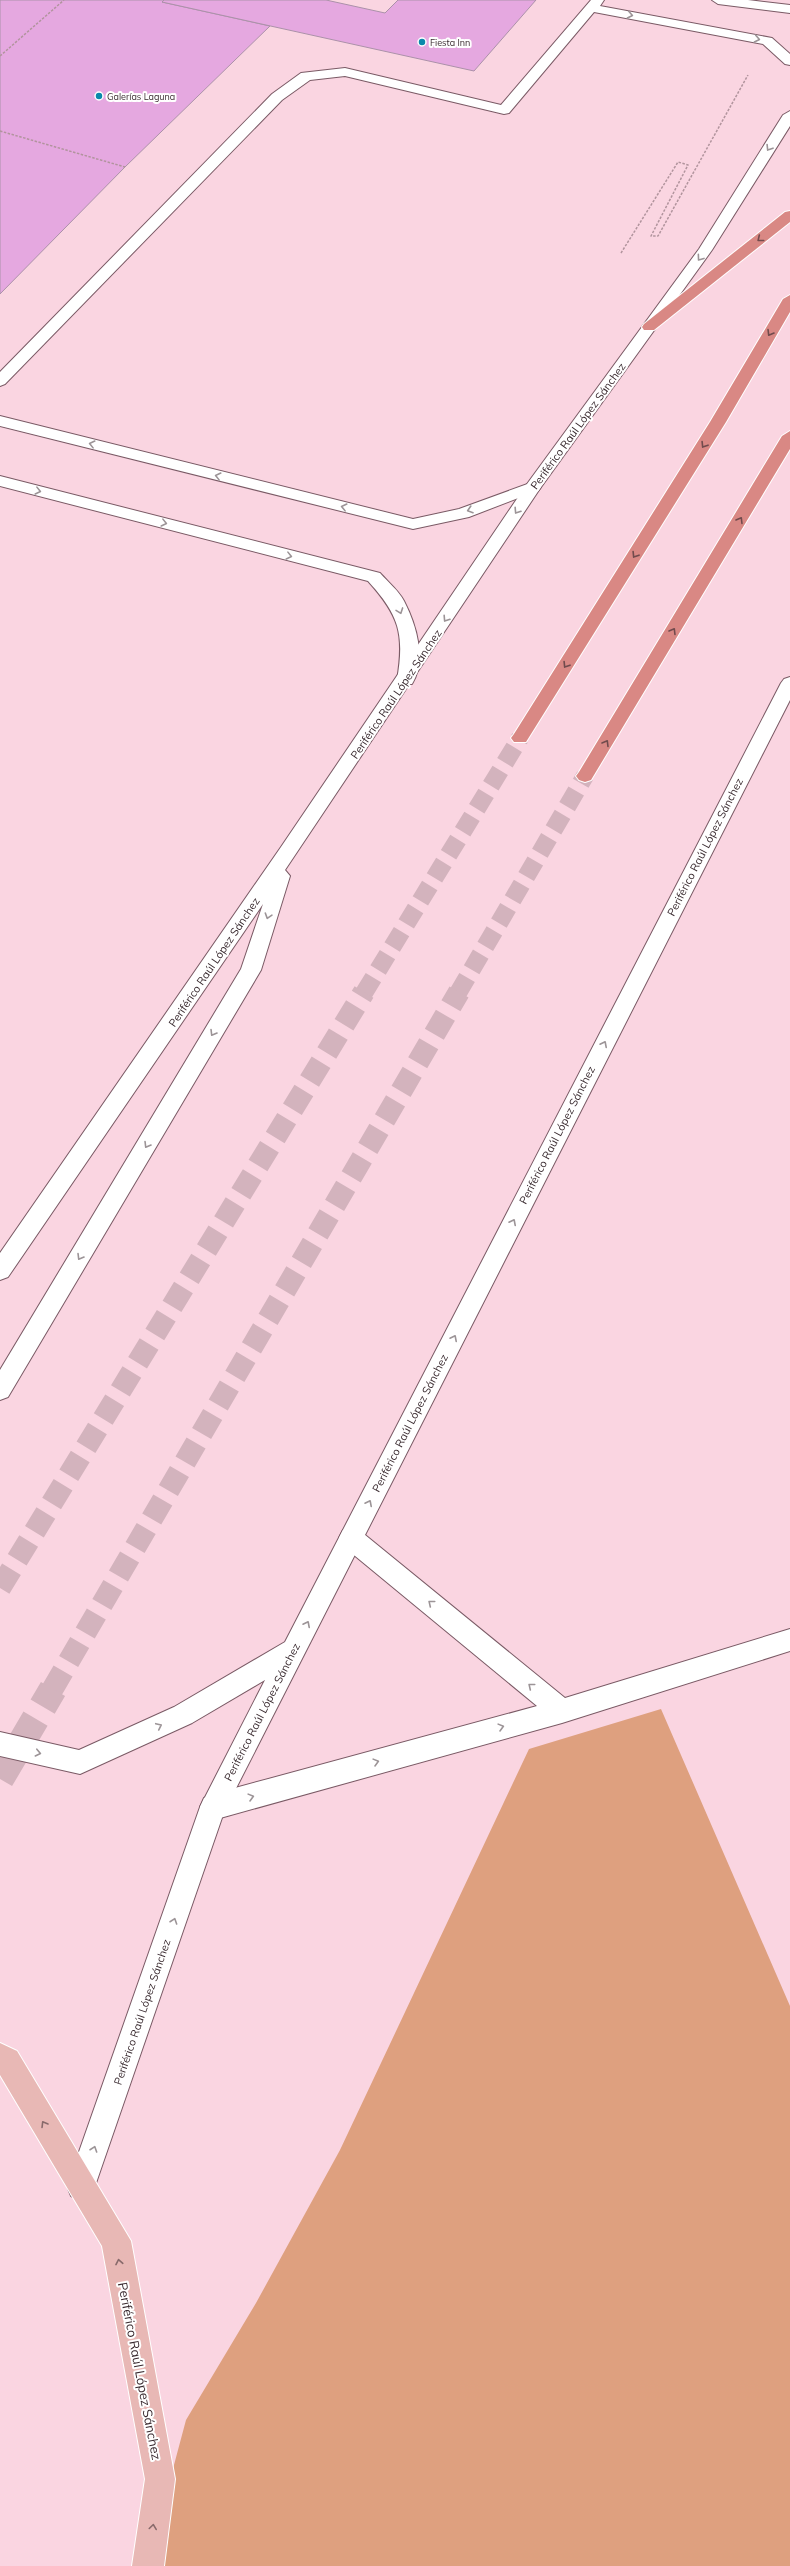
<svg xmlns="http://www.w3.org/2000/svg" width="790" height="2566" viewBox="0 0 790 2566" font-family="Mulish,sans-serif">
<rect width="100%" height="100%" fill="#fad5e1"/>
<polygon fill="#dea07f" points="661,1709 790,2006 790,2566 147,2566 186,2420 256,2303 340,2150 529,1749"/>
<g fill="#e5a8e0" stroke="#ab91a9">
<polygon points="0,0 164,0 162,2 270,26 125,167 0,294"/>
<polygon points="164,0 326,0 385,13 398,0 536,0 474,71 162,2"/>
</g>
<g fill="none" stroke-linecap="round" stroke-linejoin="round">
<g stroke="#d3b3bd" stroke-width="18" stroke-dasharray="18 9" stroke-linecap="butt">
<polyline points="364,993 520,738"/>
<polyline points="458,993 585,776"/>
</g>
<g stroke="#d3b3bd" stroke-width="22" stroke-dasharray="22 11" stroke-linecap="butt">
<polyline points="0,1588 364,992"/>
<polyline points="52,1690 459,992"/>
</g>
<polyline stroke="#d3b3bd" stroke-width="28" stroke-dasharray="28 14" stroke-linecap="butt" points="0,1779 53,1689"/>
<g stroke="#7a5a65" stroke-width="2">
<g id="lane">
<polygon points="591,0 604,0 600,6 772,38 790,54 790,65 785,64 763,44 594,12 509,113 504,114 345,76 310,80 282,100 5,384 0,386 0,372 272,94 301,73 345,68 501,105"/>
<polygon points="712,0 748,0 790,5 790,13 718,4"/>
<polygon points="0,416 413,519 459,509 533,482 541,487 539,490 469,517 413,529 0,426"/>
<path d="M0 476 380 573C388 582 399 591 404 601 416 624 427 660 412 684H400L397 680C405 634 399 615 368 581L0 486Z"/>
<polygon points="351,1527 359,1530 565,1698 790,1629 790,1651 562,1723 213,1820 204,1816 200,1807 204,1798 213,1794 537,1706 343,1546 339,1538 343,1530"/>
</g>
</g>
<g stroke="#7a5a65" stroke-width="2">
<g id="secondary">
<polygon points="790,111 790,126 712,250 539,490 285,870 290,876 261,970 8,1397 0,1400 0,1370 241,969 263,904 8,1277 0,1280 0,1253 281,847 527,484 699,249 783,115"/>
<polygon points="790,677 790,700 224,1812 95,2186 91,2196 81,2200 71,2196 67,2186 200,1807 265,1680 192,1723 80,1774 0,1756 0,1732 79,1750 174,1707 285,1642 781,683 784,679"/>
</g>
</g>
<g stroke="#fff" stroke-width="2">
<polygon id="primary" points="0,2043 17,2051 131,2241 175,2479 164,2566 132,2566 145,2479 102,2246 0,2075"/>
</g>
<g stroke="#fff" stroke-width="2">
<g id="highway">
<polygon points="790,211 790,222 654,330 644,330 642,327 644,324 785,212"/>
<polygon points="790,295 790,312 726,422 526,742 514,742 511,738 514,734 710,422 783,299"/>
<polygon points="790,431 790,449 591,780 585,782 579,780 576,776 579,772 782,436"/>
</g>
</g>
<g stroke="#b1949d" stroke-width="1.5" stroke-dasharray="2.5 1.5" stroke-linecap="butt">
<polyline points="0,56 64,0"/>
<polyline points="0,131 125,167"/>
<polyline points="621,253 678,162 688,165 651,236 658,236 748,75"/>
</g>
<use href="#lane" fill="#fff" fill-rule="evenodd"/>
<use href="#secondary" fill="#fff" fill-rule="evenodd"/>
<use href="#primary" fill="#e8b8b5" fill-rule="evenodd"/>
<use href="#highway" fill="#d98884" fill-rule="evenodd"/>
</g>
<defs><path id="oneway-chevron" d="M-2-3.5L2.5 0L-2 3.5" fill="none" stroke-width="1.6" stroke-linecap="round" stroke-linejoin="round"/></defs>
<g stroke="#9c9497">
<use href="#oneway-chevron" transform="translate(630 15) rotate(11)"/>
<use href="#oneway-chevron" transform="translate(757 39) rotate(11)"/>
<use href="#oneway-chevron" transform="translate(769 148) rotate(122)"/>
<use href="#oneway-chevron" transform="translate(700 258) rotate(126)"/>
<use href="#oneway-chevron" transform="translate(92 444) rotate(-166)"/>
<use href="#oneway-chevron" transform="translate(218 476) rotate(-166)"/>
<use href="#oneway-chevron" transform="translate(38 491) rotate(14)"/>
<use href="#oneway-chevron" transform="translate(344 507) rotate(-166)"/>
<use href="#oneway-chevron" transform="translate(470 510) rotate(162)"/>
<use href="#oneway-chevron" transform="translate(517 511) rotate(123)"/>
<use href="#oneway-chevron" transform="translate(164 523) rotate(14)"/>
<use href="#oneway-chevron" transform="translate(289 556) rotate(14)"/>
<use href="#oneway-chevron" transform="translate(400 611) rotate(70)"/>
<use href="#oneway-chevron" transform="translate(446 619) rotate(123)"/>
<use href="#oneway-chevron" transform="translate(268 916) rotate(108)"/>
<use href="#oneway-chevron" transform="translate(213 1033) rotate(121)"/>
<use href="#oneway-chevron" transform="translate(604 1044) rotate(-63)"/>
<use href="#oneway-chevron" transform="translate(147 1145) rotate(121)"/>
<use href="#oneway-chevron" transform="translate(513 1222) rotate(-63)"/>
<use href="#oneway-chevron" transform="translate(80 1257) rotate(121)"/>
<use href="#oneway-chevron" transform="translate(454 1338) rotate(-63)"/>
<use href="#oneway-chevron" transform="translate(369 1503) rotate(-63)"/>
<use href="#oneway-chevron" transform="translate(431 1603) rotate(-141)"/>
<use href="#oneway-chevron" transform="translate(307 1624) rotate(-63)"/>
<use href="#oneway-chevron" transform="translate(531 1686) rotate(-141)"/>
<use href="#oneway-chevron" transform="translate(159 1726) rotate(-25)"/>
<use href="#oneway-chevron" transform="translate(501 1727) rotate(-15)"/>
<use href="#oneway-chevron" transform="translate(38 1753) rotate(13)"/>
<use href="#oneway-chevron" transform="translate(376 1762) rotate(-15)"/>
<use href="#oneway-chevron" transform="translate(251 1797) rotate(-15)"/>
<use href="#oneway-chevron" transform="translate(174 1921) rotate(-71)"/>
<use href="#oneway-chevron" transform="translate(94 2149) rotate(-71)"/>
</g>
<g stroke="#714b4d">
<use href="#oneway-chevron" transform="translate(760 239) rotate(141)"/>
<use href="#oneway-chevron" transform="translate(770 333) rotate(121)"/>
<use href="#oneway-chevron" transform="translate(704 445) rotate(122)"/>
<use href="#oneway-chevron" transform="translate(740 520) rotate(-59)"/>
<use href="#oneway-chevron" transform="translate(635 555) rotate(122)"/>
<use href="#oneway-chevron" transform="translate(673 631) rotate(-59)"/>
<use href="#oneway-chevron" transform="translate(566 665) rotate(122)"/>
<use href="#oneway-chevron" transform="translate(606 743) rotate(-59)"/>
</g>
<g stroke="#886a6b">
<use href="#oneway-chevron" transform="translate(44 2124) rotate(-121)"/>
<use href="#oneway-chevron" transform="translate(119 2262) rotate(-101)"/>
<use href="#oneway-chevron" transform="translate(153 2527) rotate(-82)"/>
</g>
<g fill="#0a89ab" stroke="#fff" stroke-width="1.5">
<circle cx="422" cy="42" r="4"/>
<circle cx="99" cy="96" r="4"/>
</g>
<g text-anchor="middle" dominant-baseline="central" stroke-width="4" stroke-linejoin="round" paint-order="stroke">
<g font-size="9" fill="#392a2f" stroke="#fff" text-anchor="start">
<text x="430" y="42">Fiesta Inn</text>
<text x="107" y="96">Galerías Laguna</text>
</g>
<g font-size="11" fill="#392a2f" stroke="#fff">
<text transform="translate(578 426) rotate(-54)">Periférico Raúl López Sánchez</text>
<text transform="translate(396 694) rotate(-56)">Periférico Raúl López Sánchez</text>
<text transform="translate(705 847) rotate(-63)">Periférico Raúl López Sánchez</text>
<text transform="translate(214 962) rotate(-56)">Periférico Raúl López Sánchez</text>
<text transform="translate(557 1135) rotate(-63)">Periférico Raúl López Sánchez</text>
<text transform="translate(410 1423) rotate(-63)">Periférico Raúl López Sánchez</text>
<text transform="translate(262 1712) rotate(-63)">Periférico Raúl López Sánchez</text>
<text transform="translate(142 2012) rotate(-71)">Periférico Raúl López Sánchez</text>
</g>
<g font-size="13" fill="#392a2f" stroke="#fff">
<text transform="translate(140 2371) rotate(79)">Periférico Raúl López Sánchez</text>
</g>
</g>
</svg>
